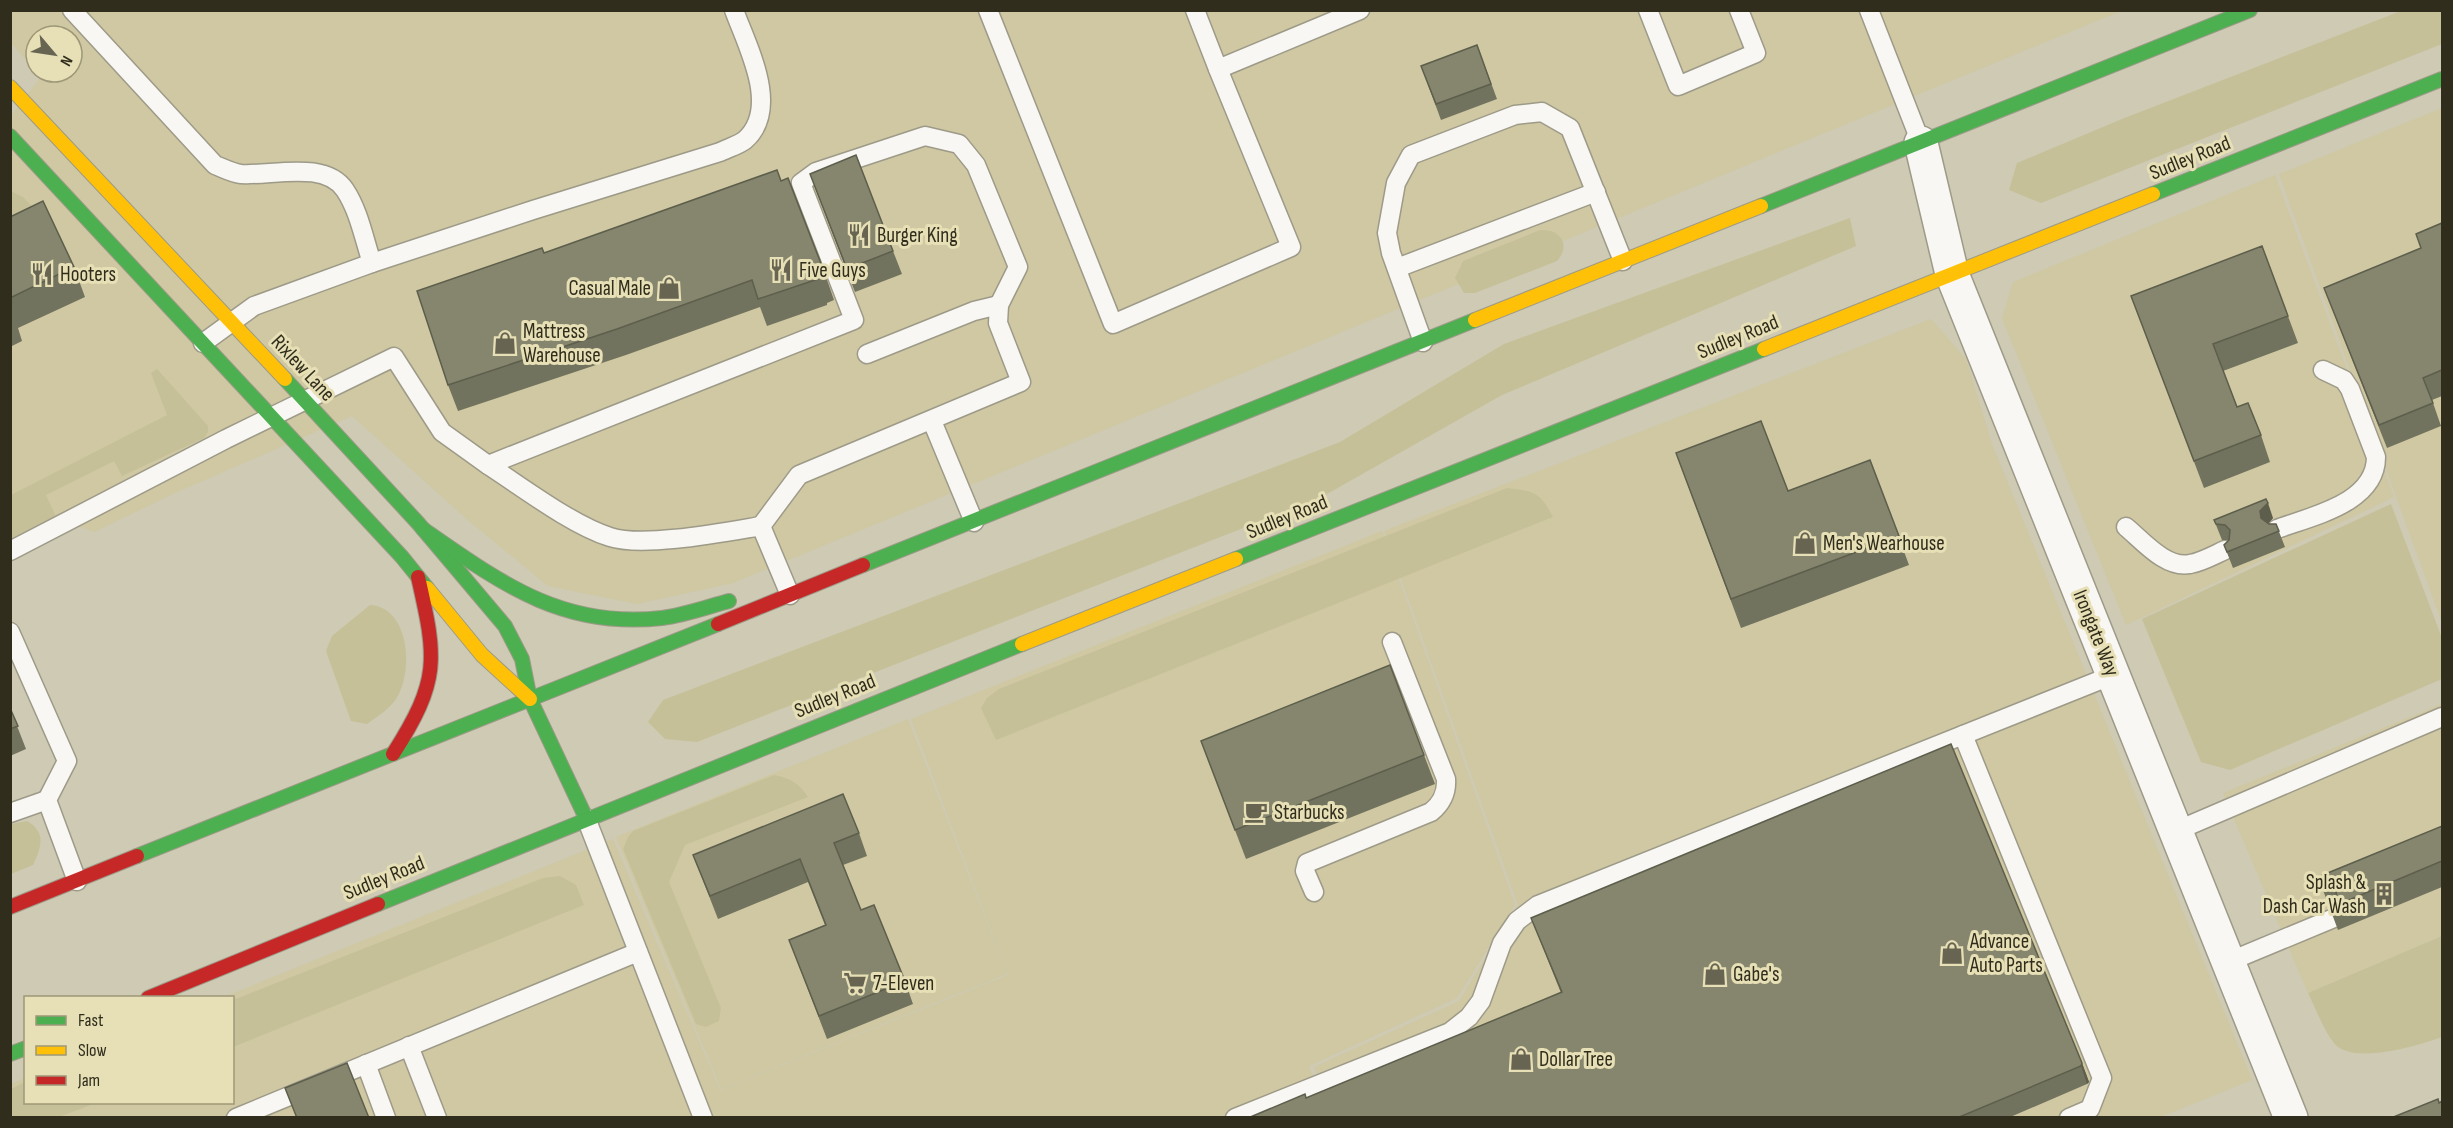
<svg xmlns="http://www.w3.org/2000/svg" width="2453" height="1128" viewBox="0 0 2453 1128" font-family="'Sofia Sans Condensed',sans-serif">
<rect width="100%" height="100%" fill="#cecab3"/>
<g fill="#cfc8a2">
<polygon points="11,11 2121,11 733,583 637,604 548,586 469,521 352,416 175,493 94,532 11,501 10,117 41,77 37,72 72,72 72,36 36,36 36,71 11,43"/>
<polygon points="2442,108 2442,623 2279,174"/>
<polygon points="2275,175 2394,497 2126,625 2002,318 2013,282"/>
<polygon points="1931,319 1966,359 1992,444 2252,1080 2158,1118 1335,1118 1314,1067 1459,1001 1518,905 1384,531"/>
<polygon points="1382,531 1515,905 1457,998 1309,1066 1330,1117 11,1118 11,1084 25,1078 26,1102 232,1102 232,998 224,997 613,839 720,1090 1008,975 911,719"/>
<polygon points="2442,704 2442,936 2308,993 2223,793"/>
<polygon points="908,719 1007,974 721,1089 616,837"/>
</g>
<g fill="#c6c098">
<polygon points="2401,11 2442,11 2442,44 2041,203 2009,190 2017,163 2122,119"/>
<polygon points="11,191 23,197 54,230 10,219 13,218 11,216"/>
<polygon points="1850,218 1856,246 1502,395 1320,498 697,742 665,739 648,722 663,700 1340,442 1504,344"/>
<path d="M1540 230C1561 229 1571 245 1557 261L1475 293H1464L1455 278 1463 261Z"/>
<polygon points="157,369 208,426 208,432 204,438 122,476 114,461 46,495 56,517 11,540 11,495 167,415 151,373"/>
<path d="M1507 488C1534 491 1540 492 1553 517L996 740 981 708 987 698 999 689Z"/>
<polygon points="2391,504 2442,638 2442,679 2230,770 2201,762 2142,619"/>
<path d="M370 605C410 607 414 673 396 699 389 709 377 717 367 724L351 721 326 651 332 636Z"/>
<path d="M774 775C790 778 799 783 808 797L685 845 669 882 721 1008 719 1021 706 1027 696 1024 623 849 628 837 633 831Z"/>
<path d="M27 821C47 833 41 847 33 865L11 874V824Z"/>
<polygon points="560,876 576,885 584,905 233,1047 233,1000 543,878"/>
<path d="M2442 936V1037C2420 1045 2352 1066 2334 1043 2323 1029 2316 1009 2308 993Z"/>
<polygon points="25,1082 26,1102 96,1103 59,1117 11,1117 11,1089"/>
</g>
<g fill="none" stroke-linecap="round" stroke-linejoin="round">
<g stroke="#9d9a88" stroke-width="21">
<g id="lane">
<path d="M72 10 215 165C223 168 232 173 241 174 272 176 325 160 345 190 359 211 364 239 372 263"/>
<polyline points="988,10 1113,324 1291,247 1218,69"/>
<polyline points="1195,10 1218,69 1360,10"/>
<polyline points="1648,10 1678,86 1756,53 1739,10"/>
<polyline points="1869,10 1921,143"/>
<polyline points="1397,268 1596,192"/>
<polyline points="1423,342 1391,253 1387,233 1396,183 1411,155 1515,115 1542,112 1570,128 1623,261"/>
<path d="M203 343 254 306 372 263 533 210 720 152C728 148 739 145 745 140 781 108 747 46 734 10"/>
<polyline points="867,354 974,311 999,305"/>
<polyline points="932,421 974,522"/>
<path d="M488 465C522 487 572 525 610 537 643 548 725 532 761 526L790 595"/>
<path d="M2126 527C2143 541 2166 569 2190 564 2202 562 2214 555 2225 550"/>
<path d="M2277 529C2312 516 2376 503 2376 457L2350 389 2344 380 2323 370"/>
<polyline points="10,551 226,439 394,357 442,432 488,465 854,320 801,183 816,172 925,136 959,144 976,165 1018,267 999,305 998,323 1021,382 799,475 761,526"/>
<polyline points="10,632 67,761 47,800 77,881"/>
<polyline points="1963,735 2102,1078 2090,1109 2069,1118"/>
<polyline points="10,813 47,800"/>
<polyline points="586,818 703,1118"/>
<polyline points="2176,831 2442,717"/>
<path d="M1314 892 1305 871 1307 863 1431 812C1442 803 1447 793 1446 779L1392 642"/>
<polyline points="2228,962 2334,918"/>
<polyline points="409,1046 437,1118"/>
<polyline points="366,1064 386,1118"/>
<polyline points="236,1118 638,952"/>
<polyline points="1235,1118 1450,1032 1469,1017 1481,1001 1502,943 1517,921 1538,905 2113,675"/>
</g>
</g>
<g stroke="#9d9a88" stroke-width="36">
<polyline id="street" points="1921,143 1952,274 2291,1118"/>
</g>
<g stroke="#9d9a88" stroke-width="16">
<g id="fast">
<polyline points="10,136 402,557 427,588"/>
<polyline points="2153,194 2442,79"/>
<polyline points="1761,206 2250,10"/>
<polyline points="285,379 418,523 505,626 522,659 530,699 586,818"/>
<path d="M423 529C501 583 562 629 662 618 685 615 707 607 729 601"/>
<polyline points="1236,559 1764,349"/>
<polyline points="863,565 1475,320"/>
<polyline points="137,856 718,624"/>
<polyline points="378,904 1022,644"/>
<polyline points="10,1054 26,1048"/>
</g>
</g>
<g stroke="#9d9a88" stroke-width="16">
<g id="slow">
<polyline points="10,87 285,379"/>
<polyline points="1475,320 1761,206"/>
<polyline points="1764,349 2153,194"/>
<polyline points="427,588 482,655 530,699"/>
<polyline points="1022,644 1236,559"/>
</g>
</g>
<g stroke="#9d9a88" stroke-width="16">
<g id="jam">
<polyline points="718,624 863,565"/>
<path d="M393 754C440 680 437 660 418 577"/>
<polyline points="10,907 137,856"/>
<polyline points="148,998 378,904"/>
</g>
</g>
<use href="#lane" stroke="#f8f7f4" stroke-width="18"/>
<use href="#street" stroke="#f8f7f4" stroke-width="33"/>
<use href="#fast" stroke="#4caf50" stroke-width="14"/>
<use href="#slow" stroke="#ffc107" stroke-width="14"/>
<use href="#jam" stroke="#c62828" stroke-width="14"/>
</g>
<g fill="#72735e">
<polygon points="1477,45 1497,99 1441,120 1421,66"/>
<polygon points="810,174 893,251 902,274 855,292"/>
<polygon points="781,181 825,274 834,300 827,303 827,305 767,326 760,307 626,355 458,411 448,385 544,253"/>
<polygon points="10,217 74,267 85,297 18,328 22,341 10,347"/>
<polygon points="2442,223 2442,396 2432,400 2441,426 2387,448 2324,288 2421,248 2416,234"/>
<polygon points="2262,246 2298,343 2223,371 2237,407 2261,435 2270,462 2204,488 2131,296"/>
<polygon points="1676,453 1788,491 1870,460 1909,565 1741,628"/>
<polygon points="2273,518 2268,524 2276,524 2285,547 2233,568 2224,545 2229,540 2222,540 2214,520"/>
<polygon points="10,708 26,749 10,756"/>
<polygon points="1201,741 1424,755 1435,784 1246,859"/>
<polygon points="2442,826 2442,887 2338,930 2318,877"/>
<polygon points="859,833 867,856 843,865 861,910 905,981 913,1004 827,1039 789,940 825,925 808,882 718,919 693,855"/>
<polygon points="1531,918 2082,1063 2089,1082 2087,1084 2008,1118 1248,1118 1306,1098 1561,993"/>
</g>
<g fill="#5d5e4c">
<polygon points="2268,503 2273,518 2266,526 2261,518 2260,511"/>
<polygon points="2082,1063 2089,1082 2087,1084 2081,1066"/>
</g>
<g fill="#85866d" stroke="#5d5e4c" stroke-width="1.5">
<polygon points="1477,45 1491,84 1436,104 1421,66"/>
<polygon points="856,155 893,251 847,269 810,174"/>
<polygon points="777,170 781,181 788,178 825,274 817,277 818,279 758,299 752,280 617,329 448,385 417,291 542,248 544,253"/>
<polygon points="43,201 74,267 10,298 10,217"/>
<polygon points="2442,223 2442,370 2423,378 2433,403 2379,425 2324,288 2421,248 2416,234"/>
<polygon points="2262,246 2288,316 2213,344 2237,407 2248,403 2261,435 2194,461 2131,296"/>
<polygon points="1761,421 1788,491 1870,460 1899,536 1731,599 1676,453"/>
<polygon points="2266,499 2268,503 2260,511 2261,518 2269,524 2276,524 2279,531 2227,552 2224,545 2229,540 2230,530 2225,525 2216,524 2214,520"/>
<polygon points="1390,665 1424,755 1235,830 1201,741"/>
<polygon points="10,708 18,726 10,729"/>
<polygon points="1951,744 2082,1063 2081,1066 1957,1118 1248,1118 1305,1094 1306,1098 1562,992 1531,918"/>
<polygon points="843,794 859,833 834,843 861,910 874,905 905,981 819,1016 789,940 826,925 800,859 710,896 693,855"/>
<polygon points="2442,826 2442,861 2330,908 2337,897 2336,892 2332,886 2321,885 2318,877"/>
<polygon points="347,1063 369,1118 297,1118 285,1088"/>
<polygon points="2438,1099 2439,1103 2442,1101 2442,1118 2391,1118"/>
</g>
<defs>
<g id="restaurant-bare" transform="scale(1.8)"><path d="M-5-6h1v4h1v-4h1v4h1v-4h1v5L-1.5 .5V6h-2V.5L-5-1ZM5-6V6H3V1.5H1.5Q1.5-4 5-6Z" fill="#676452" stroke="#e7dfb5" stroke-width="2.5" paint-order="stroke"/></g>
<g id="shop-bare" transform="scale(1.8)"><path d="M-5-2.5h2.3a2.7 3.5 0 0 1 5.4 0H5L5.5 6h-11ZM-1.5-2.5h3a1.5 2.3 0 0 0-3 0Z" fill="#676452" stroke="#e7dfb5" stroke-width="2.5" paint-order="stroke"/></g>
<g id="cafe-bare" transform="scale(1.8)"><path d="M-5.5-4.5H6V0H3Q3 3.5 0 3.5H-2.5Q-5.5 3.5-5.5 0ZM3-3.2v2h1.7v-2ZM-6 4.5H4V6H-6Z" fill="#676452" stroke="#e7dfb5" stroke-width="2.5" paint-order="stroke"/></g>
<g id="building-bare" transform="scale(1.8)"><path d="M-4-6H4V6H1V3H-1V6H-4ZM-2.5-4.3h1.7v1.8h-1.7ZM.8-4.3h1.7v1.8H.8ZM-2.5-1h1.7V.8h-1.7ZM.8-1h1.7V.8H.8Z" fill="#676452" stroke="#e7dfb5" stroke-width="2.5" paint-order="stroke"/></g>
<g id="supermarket-bare" transform="scale(1.8)"><path d="M-6-5.5h2.5l.6 2H6L4.5 2H-2.5L-4.4-4H-6ZM-1.5 3.2a1.3 1.3 0 1 0 .1 0ZM3 3.2a1.3 1.3 0 1 0 .1 0Z" fill="#676452" stroke="#e7dfb5" stroke-width="2.5" paint-order="stroke"/></g>
</defs>
<g fill-rule="evenodd">
<use href="#restaurant-bare" x="859" y="235"/>
<use href="#restaurant-bare" x="781" y="270"/>
<use href="#restaurant-bare" x="42" y="274"/>
<use href="#shop-bare" x="669" y="288"/>
<use href="#shop-bare" x="505" y="343"/>
<use href="#shop-bare" x="1805" y="543"/>
<use href="#cafe-bare" x="1256" y="812"/>
<use href="#building-bare" x="2384" y="894"/>
<use href="#shop-bare" x="1952" y="953"/>
<use href="#shop-bare" x="1715" y="974"/>
<use href="#supermarket-bare" x="855" y="983"/>
<use href="#shop-bare" x="1521" y="1059"/>
</g>
<g text-anchor="middle" dominant-baseline="central" stroke-width="6" stroke-linejoin="round" paint-order="stroke">
<g font-size="21" fill="#302d1d" stroke="#e7dfb5">
<text transform="translate(2190 158) rotate(-22)">Sudley Road</text>
<text transform="translate(1738 337) rotate(-22)">Sudley Road</text>
<text transform="translate(303 368) rotate(47)">Rixlew Lane</text>
<text transform="translate(1287 517) rotate(-22)">Sudley Road</text>
<text transform="translate(2096 633) rotate(68)">Irongate Way</text>
<text transform="translate(835 696) rotate(-22)">Sudley Road</text>
<text transform="translate(384 878) rotate(-22)">Sudley Road</text>
</g>
<g font-size="21" fill="#302d1d" stroke="#e7dfb5" text-anchor="start">
<text x="877" y="235">Burger King</text>
<text x="799" y="270">Five Guys</text>
<text x="60" y="274">Hooters</text>
<text x="651" y="288" text-anchor="end">Casual Male</text>
<text x="523" y="331">Mattress<tspan x="523" dy="24">Warehouse</tspan></text>
<text x="1823" y="543">Men's Wearhouse</text>
<text x="1274" y="812">Starbucks</text>
<text x="2366" y="882" text-anchor="end">Splash &amp;<tspan x="2366" dy="24">Dash Car Wash</tspan></text>
<text x="1970" y="941">Advance<tspan x="1970" dy="24">Auto Parts</tspan></text>
<text x="1733" y="974">Gabe's</text>
<text x="873" y="983">7-Eleven</text>
<text x="1539" y="1059">Dollar Tree</text>
</g>
</g>
<rect width="2453" height="1128" fill="none" stroke="#302d1d" stroke-width="24"/>
<rect x="24" y="996" width="210" height="108" fill="#e7dfb5" stroke="#9e9878" stroke-width="1.5"/>
<rect x="36" y="1016" width="30" height="9" fill="#4caf50" stroke="#9e9878" stroke-width="1.5"/>
<text x="78" y="1026" font-size="18" fill="#302d1d">Fast</text>
<rect x="36" y="1046" width="30" height="9" fill="#ffc107" stroke="#9e9878" stroke-width="1.5"/>
<text x="78" y="1056" font-size="18" fill="#302d1d">Slow</text>
<rect x="36" y="1076" width="30" height="9" fill="#c62828" stroke="#9e9878" stroke-width="1.5"/>
<text x="78" y="1086" font-size="18" fill="#302d1d">Jam</text>
<g transform="translate(54 54) rotate(119)"><circle r="28" fill="#e7dfb5" stroke="#9e9878" stroke-width="1.5"/>
<path d="M0-4.5L10 22L0 15L-10 22Z" fill="#676452"/>
<text y="-9" font-size="16" font-weight="bold" text-anchor="middle" fill="#302d1d">N</text>
</g>
</svg>
